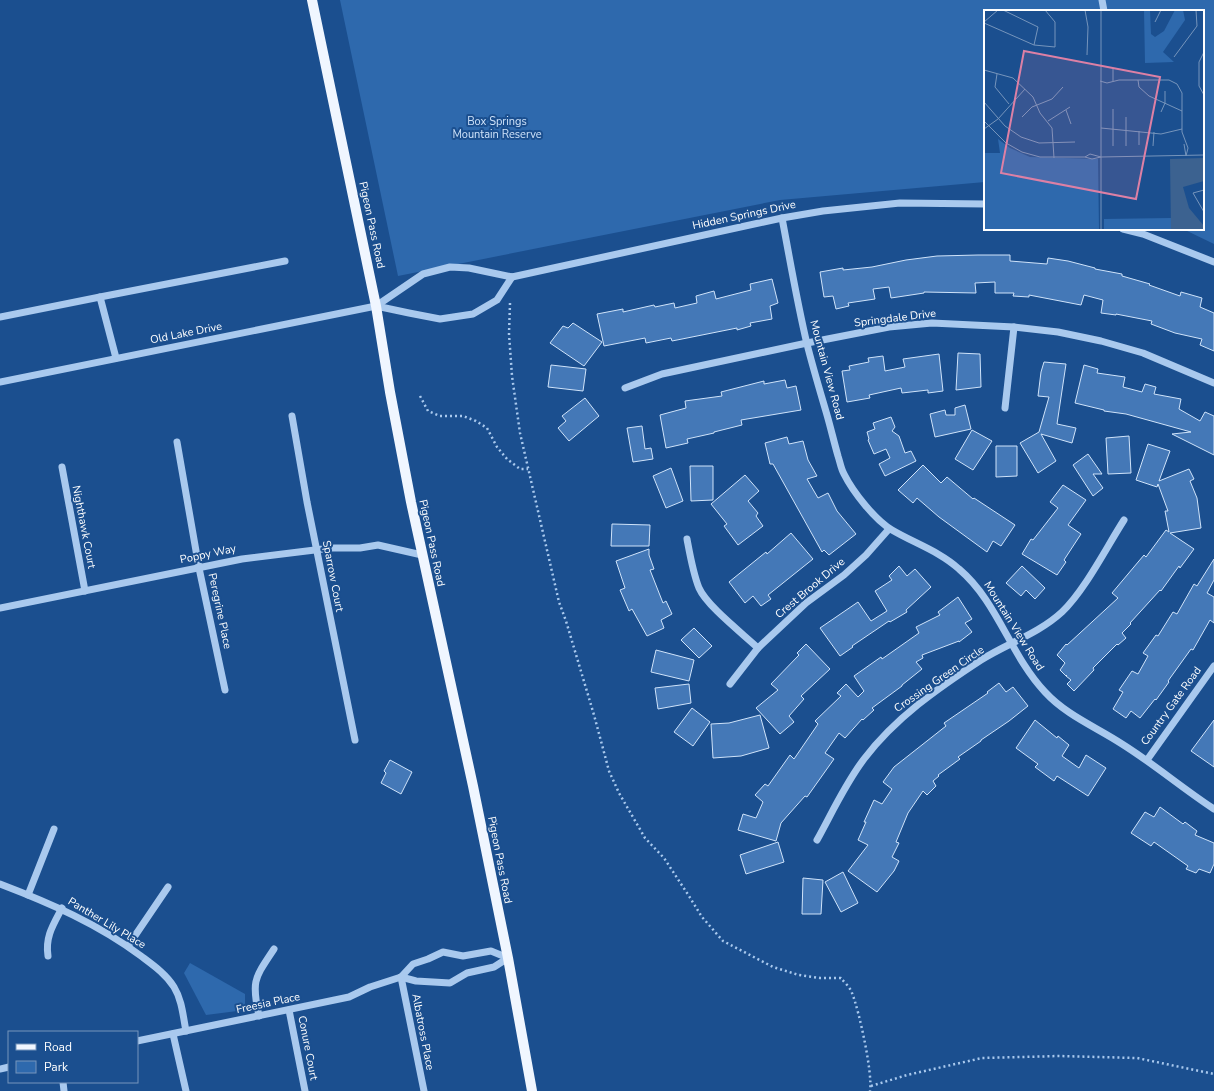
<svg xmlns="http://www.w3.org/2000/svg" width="1214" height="1091" viewBox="0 0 1214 1091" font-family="'Nunito Sans',sans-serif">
<rect width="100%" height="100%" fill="#1b4f8f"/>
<g fill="#2e69ad">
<polygon points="340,0 1214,0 1214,244 1183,229 1203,229 1203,11 985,11 985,182 780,200 398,276"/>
<polygon points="190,963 245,994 245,1010 206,1015 184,973"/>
</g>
<g fill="#4478b7" stroke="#cfe3fa">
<polygon points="978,255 1010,255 1010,261 1047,264 1048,258 1068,261 1095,268 1095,269 1122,274 1122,276 1150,284 1149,285 1180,296 1181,292 1202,298 1200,307 1214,313 1214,351 1200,345 1202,339 1175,333 1151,324 1152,321 1116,314 1116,315 1101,313 1103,300 1084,295 1081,305 1029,295 1029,297 1013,296 1014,293 995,293 995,282 975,283 976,293 924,292 924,293 891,298 889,287 873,289 875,299 848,303 849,306 836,309 833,296 824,297 820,272 843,268 843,270 872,267 906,260 937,256"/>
<polygon points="772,279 778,303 770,306 772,319 750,323 751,326 737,330 737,328 672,341 671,338 646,343 645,338 604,346 597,314 623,309 623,312 654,305 655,307 674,303 675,308 697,303 696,296 714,291 716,299 751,290 750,284"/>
<polygon points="573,323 602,342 584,366 550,343 563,326 568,328"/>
<polygon points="958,353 980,354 981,387 956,390"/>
<polygon points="939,354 943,391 928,393 928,390 902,393 901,388 869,395 870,398 847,402 842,371 850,370 849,366 869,362 868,358 883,356 885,371 905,367 903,359"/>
<polygon points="1044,362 1066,364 1057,424 1076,428 1072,443 1041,434 1056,461 1038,473 1020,443 1039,432 1049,397 1038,396 1041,372"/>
<polygon points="551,365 586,369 583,391 548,387"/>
<polygon points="1084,365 1098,369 1097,373 1125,377 1123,387 1142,392 1145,384 1156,387 1154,394 1181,399 1179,409 1200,421 1205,412 1214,416 1214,455 1172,434 1191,432 1126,414 1104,411 1104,410 1075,403"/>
<polygon points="785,380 787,388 796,386 801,410 741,420 742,425 714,432 714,433 687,439 688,443 666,448 660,415 686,408 685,401 722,396 721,392 764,381 764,384"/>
<polygon points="585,398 599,416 569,441 558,428 566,421 562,416"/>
<polygon points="965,405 971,429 935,437 930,414 945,410 946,415 955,415 955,408"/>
<polygon points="891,417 895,427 892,431 899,436 905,453 911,451 916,461 885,476 879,464 890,458 886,449 874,454 868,440 869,439 867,432 875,429 873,423"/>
<polygon points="642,426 645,449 651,448 653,459 633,462 627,428"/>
<polygon points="972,430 992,441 973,470 955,459"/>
<polygon points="1129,436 1131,473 1108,474 1106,438"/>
<polygon points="787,437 789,444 803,441 808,460 817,476 807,479 818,498 828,493 837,511 856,534 829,555 824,550 822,552 773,464 770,464 765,443"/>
<polygon points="1148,444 1170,451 1159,481 1189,469 1194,479 1190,481 1197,498 1201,528 1170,533 1194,549 1180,568 1179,566 1161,591 1160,590 1130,623 1131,624 1122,633 1126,638 1118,645 1117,644 1093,668 1094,670 1074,691 1067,684 1071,680 1066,676 1067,675 1066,676 1060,670 1065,663 1057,655 1066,644 1067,645 1118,598 1112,593 1144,555 1146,557 1166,530 1169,532 1165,511 1168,511 1158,484 1157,487 1136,480"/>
<polygon points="996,446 1017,446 1017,476 996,477"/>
<polygon points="1088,454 1102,474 1093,474 1103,488 1093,496 1073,465"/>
<polygon points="923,465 941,483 947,477 973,499 974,498 1015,525 1001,546 993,541 987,552 939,517 917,498 913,503 898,490"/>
<polygon points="690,466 713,466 713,500 691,501"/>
<polygon points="671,468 683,501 666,508 653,476"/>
<polygon points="745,475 759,491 748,501 758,513 756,516 763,526 738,545 724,526 727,524 711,504"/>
<polygon points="1063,485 1086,500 1068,525 1081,534 1064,560 1066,562 1057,575 1022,554 1031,539 1033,540 1058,508 1050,502"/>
<polygon points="612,524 650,525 649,546 611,546"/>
<polygon points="791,533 813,559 768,595 771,599 761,606 753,596 745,603 729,582 766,552 767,554"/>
<polygon points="649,549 649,555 654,569 650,570 663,603 666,601 672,614 661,620 664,628 647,636 632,609 629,611 620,590 625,588 616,561"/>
<polygon points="1214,559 1214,580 1207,593 1214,597 1214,623 1210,620 1193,650 1191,649 1168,681 1169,682 1156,700 1155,699 1140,718 1131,711 1126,718 1113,709 1123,692 1119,690 1132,671 1138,674 1148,656 1143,653 1156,635 1158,636 1173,612 1177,614 1194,584 1197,586"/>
<polygon points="899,566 907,576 915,569 931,587 906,610 907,612 890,622 889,621 852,646 853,647 840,656 820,628 858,602 871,621 887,611 875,591 892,580 889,576"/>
<polygon points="1022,566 1045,588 1035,599 1026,590 1021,596 1006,583"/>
<polygon points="958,597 972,619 965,623 972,632 959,642 959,641 922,655 923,658 916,662 922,669 902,685 902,686 872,708 874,710 863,720 862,719 845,738 839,733 825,753 834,759 807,797 805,796 781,823 776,841 738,830 743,814 756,818 763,802 755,795 765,784 768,786 790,755 794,759 818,724 815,721 841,696 837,693 846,684 858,697 864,691 854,676 881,657 882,659 919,633 916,627 940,615 938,612"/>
<polygon points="694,628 712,646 699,658 681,640"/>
<polygon points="806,644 830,669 801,696 804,699 789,716 794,722 780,734 756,708 778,690 771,684 799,655 797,653"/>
<polygon points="656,650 694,660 689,681 651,672"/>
<polygon points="999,683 1006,692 1013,687 1028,706 1009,721 981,740 981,741 958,757 960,759 938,775 939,776 933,781 936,786 927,795 923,791 908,813 896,842 899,843 892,857 899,861 894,871 877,892 848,871 868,845 858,840 866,822 864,822 874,800 882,804 892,789 883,782 894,767 946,726 944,723 988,693 987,692"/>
<polygon points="689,684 691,703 658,709 655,688"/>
<polygon points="692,708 710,722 693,746 674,732"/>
<polygon points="760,715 769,748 741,756 713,758 711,724 729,723"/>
<polygon points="1035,720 1057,738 1058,736 1069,745 1062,756 1079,768 1086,755 1106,768 1088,796 1057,776 1054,781 1035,767 1038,764 1016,748"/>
<polygon points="1214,720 1214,767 1191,751"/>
<polygon points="390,760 412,772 401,794 381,783 386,773 384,771"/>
<polygon points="1160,807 1183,824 1185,822 1197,831 1195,835 1214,843 1214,864 1210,873 1199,869 1196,873 1186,869 1188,866 1154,842 1151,846 1131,833 1145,812 1154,817"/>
<polygon points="778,842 784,862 746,874 740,855"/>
<polygon points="843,872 858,903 841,912 825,882"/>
<polygon points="803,878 823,880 821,914 802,914"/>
</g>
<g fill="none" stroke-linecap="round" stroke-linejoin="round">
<g stroke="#a9c9ee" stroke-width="2.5" stroke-dasharray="2 3" stroke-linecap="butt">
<path d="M510 303 509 334 512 376 520 433 559 602 566 621 594 715 609 771 619 793 645 838 664 858 689 896 702 917 723 941 773 967 799 975 820 978H841C844 982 850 987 852 993 859 1010 873 1074 870 1091"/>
<polyline points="420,396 428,411 440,416 463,416 476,421 487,428 497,447 507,459 520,469 528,469"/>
<polyline points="871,1086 907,1075 982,1058 1059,1056 1137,1058 1214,1074"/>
</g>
<g stroke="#a9c9ee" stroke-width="7">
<polyline points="1102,0 1104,11"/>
<path d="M782 218C790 260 797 302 807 344 813 368 820 391 827 415 831 429 834 442 838 456 840 462 841 469 844 474 853 492 875 520 892 530 914 543 939 551 959 569 998 602 1010 655 1045 692 1066 715 1096 727 1122 744 1154 764 1182 788 1214 809"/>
<polyline points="1123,229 1143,234 1214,262"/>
<polyline points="100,297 285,261"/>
<polyline points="376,306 409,313 440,319 473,314 497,300 512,277"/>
<polyline points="0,317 100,297 116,358"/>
<polyline points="0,382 376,306 423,274 450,267 469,268 512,277 782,218 823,211 900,203 985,204"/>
<polyline points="625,388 662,374 807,343 889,327 932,323 1014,327 1058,332 1101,341 1143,353 1214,383"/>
<polyline points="1005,408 1014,327"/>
<polyline points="292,416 307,502 355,740"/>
<polyline points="177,442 199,568 225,690"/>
<polyline points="62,467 85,591"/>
<path d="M687 539C690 555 693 573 699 588 707 606 742 633 758 648"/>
<polyline points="0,608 242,559 331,548 360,548 378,545 422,555"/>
<polyline points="730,684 758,648 806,603 844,575 866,555 889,529"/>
<polyline points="1147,760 1214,666"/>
<path d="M817 840C832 813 845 784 864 759 895 718 938 688 981 660 1008 643 1038 634 1062 612 1085 590 1106 548 1124 520"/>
<path d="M0 884C50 903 98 924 141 956 153 965 166 974 174 987 182 1000 183 1016 186 1031"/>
<polyline points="28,895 54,829"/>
<polyline points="128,946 168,887"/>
<path d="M48 956C45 937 53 925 62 908"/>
<polyline points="401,977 424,1091"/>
<polyline points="401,977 416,981 450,983 467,973 494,967 508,958"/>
<polyline points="289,1010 305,1091"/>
<path d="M259 1016C251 980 255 978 274 949"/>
<polyline points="173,1034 186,1091"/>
<polyline points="137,1041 349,997 370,987 401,977 413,964 428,959 443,952 463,956 491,951 508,958"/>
<polyline points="0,1069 9,1067"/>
<polyline points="63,1082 64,1091"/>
</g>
<polyline stroke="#f0f6ff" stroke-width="10" points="312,0 376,306 390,392 411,502 473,786 508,958 532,1091"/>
</g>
<g text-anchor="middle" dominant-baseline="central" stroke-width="4" stroke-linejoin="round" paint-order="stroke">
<g font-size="11" fill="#cfe3fa" stroke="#1b4f8f">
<text x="497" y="121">Box Springs<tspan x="497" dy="13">Mountain Reserve</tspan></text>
</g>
<g font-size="11" fill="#fff" stroke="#1b4f8f">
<text transform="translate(744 215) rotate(-12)">Hidden Springs Drive</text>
<text transform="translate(372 225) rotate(78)">Pigeon Pass Road</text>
<text transform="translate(895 318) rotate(-7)">Springdale Drive</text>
<text transform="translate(186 333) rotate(-11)">Old Lake Drive</text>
<text transform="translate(827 370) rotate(75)">Mountain View Road</text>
<text transform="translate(84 527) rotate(79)">Nighthawk Court</text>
<text transform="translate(432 543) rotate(78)">Pigeon Pass Road</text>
<text transform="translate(208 554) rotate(-12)">Poppy Way</text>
<text transform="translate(333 576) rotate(79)">Sparrow Court</text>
<text transform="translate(810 588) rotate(-40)">Crest Brook Drive</text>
<text transform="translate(220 611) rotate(78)">Peregrine Place</text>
<text transform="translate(1014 626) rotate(58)">Mountain View Road</text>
<text transform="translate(939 679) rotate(-35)">Crossing Green Circle</text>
<text transform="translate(1171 706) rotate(-54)">Country Gate Road</text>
<text transform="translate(500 860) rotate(79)">Pigeon Pass Road</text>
<text transform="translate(107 923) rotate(31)">Panther Lily Place</text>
<text transform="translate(268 1003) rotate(-12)">Freesia Place</text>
<text transform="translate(423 1032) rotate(79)">Albatross Place</text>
<text transform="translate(308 1048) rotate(79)">Conure Court</text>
</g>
</g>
<g transform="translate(984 10)">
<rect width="220" height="220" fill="#1b4f8f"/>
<path d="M160 0H166L167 24 171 27 180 21 191 0H199L201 10 179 42 190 52 161 53ZM14 129 26 138 46 147 114 149 115 220H0V143H16ZM187 208V220H120V209Z" fill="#2e69ad"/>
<path d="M220 148V171L199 177 205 198 220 216V220H187L186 149Z" fill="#3c6290"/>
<path fill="none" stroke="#7695bc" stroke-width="1" d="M19 0 54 17 50 35M101 0 104 17 103 45M117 0V220M0 12 14 0M171 12 177 0M0 13 50 35 71 37V12L61 0M220 42 215 52V76L220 85M190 47 213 16 212 0M129 58V71M0 60 29 68 49 87 56 103 68 118 70 148M13 64 11 77 25 94M154 70 155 77 165 86 198 101M116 71 123 73 135 70H185L193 74 198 83V122L204 138 202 146M0 92 21 116 37 127 55 133 91 132M129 99V136M82 100 87 114M177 102 181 93V81M38 107 48 97 68 89 79 77M142 107V136M0 111 22 133 38 142 56 147H101L108 149 117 147 220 145M64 111 86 97M117 118 177 124 198 119M0 119 14 109 41 79M200 134 202 146M155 135V121M169 136 170 122M101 147 106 144 117 147M220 180 209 183 220 202"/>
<path fill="#dd80a5" fill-opacity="0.15" stroke="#dd80a5" stroke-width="2" d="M40 41 176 67 152 189 17 163Z"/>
<rect width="220" height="220" fill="none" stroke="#fff" stroke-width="2"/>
</g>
<rect x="8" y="1031" width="130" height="52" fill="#1b4f8f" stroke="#7695bc"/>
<rect x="16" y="1044" width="20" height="6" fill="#f0f6ff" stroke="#7695bc"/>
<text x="44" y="1051" font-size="12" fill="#ffffff">Road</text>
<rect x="16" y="1061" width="20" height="12" fill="#2e69ad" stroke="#7695bc"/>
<text x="44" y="1071" font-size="12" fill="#ffffff">Park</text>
</svg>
